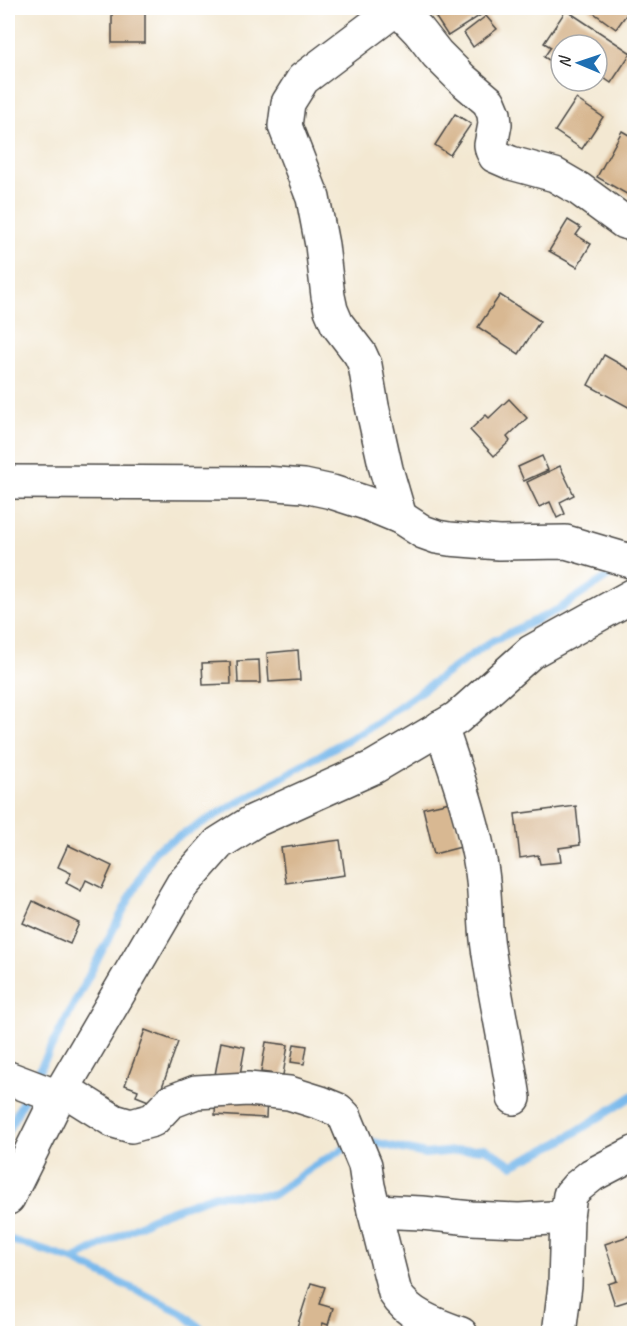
<svg xmlns="http://www.w3.org/2000/svg" width="642" height="1341" viewBox="0 0 642 1341" font-family="Caveat,sans-serif">
<rect width="100%" height="100%" fill="#fff"/>
<filter id="ink" filterUnits="userSpaceOnUse"><feTurbulence type="fractalNoise" baseFrequency=".0167" numOctaves="2"/><feDisplacementMap in="SourceGraphic" scale="12" xChannelSelector="R" yChannelSelector="G"/><feConvolveMatrix kernelMatrix="1 2 1 2 8 2 1 2 1" color-interpolation-filters="sRGB"/></filter>
<filter id="wash" filterUnits="userSpaceOnUse"><feTurbulence type="fractalNoise" baseFrequency=".008" numOctaves="4" result="noise"/><feDisplacementMap in="SourceGraphic" scale="24" xChannelSelector="R" yChannelSelector="G"/><feGaussianBlur stdDeviation="1.35" result="paint"/><feColorMatrix in="noise" values="0 0 0 0 0 0 0 0 0 0 0 0 0 0 0 0 0 1.4 0 .05"/><feComposite in="paint" operator="in"/></filter>
<g filter="url(#wash)">
<rect width="100%" height="100%" fill="#f3e8d2"/>
<g fill="none" stroke-linecap="round" stroke-linejoin="round">
<g stroke="#77b8eb" stroke-width="8">
<polyline points="33,1082 155,850 373,725 489,643 559,609 610,575"/>
<polyline points="8,1131 27,1093"/>
<polyline points="364,1140 425,1154 485,1148 512,1165 560,1142 634,1095"/>
<polyline points="8,1239 73,1260 181,1312 207,1334"/>
<polyline points="73,1260 161,1214 215,1195 273,1195 314,1166 349,1146"/>
</g>
</g>
<g id="blocks">
<g fill="#d8b892">
<rect x="112" y="8" width="33" height="35"/>
<polygon points="435,8 481,8 484,13 448,36 431,10"/>
<polygon points="587,8 631,8 616,29"/>
<polygon points="566,10 631,53 611,83 597,73 597,45 561,45 560,67 544,57 551,47 544,43"/>
<polygon points="486,16 497,29 473,47 464,33"/>
<polygon points="576,99 603,117 582,149 555,131"/>
<polygon points="455,114 471,124 450,155 435,145"/>
<polygon points="622,131 634,138 634,187 630,196 597,177"/>
<polygon points="568,220 581,228 576,235 591,244 577,267 549,251"/>
<polygon points="500,295 540,321 519,354 478,327"/>
<polygon points="604,355 634,372 634,405 632,409 588,385"/>
<polygon points="509,399 527,418 507,437 510,441 494,456 470,430 486,415 489,418"/>
<polygon points="542,456 548,470 524,481 518,467"/>
<polygon points="560,466 574,495 560,502 565,514 557,518 550,502 539,507 527,482"/>
<polygon points="298,650 300,680 269,682 267,653"/>
<polygon points="259,660 260,683 238,683 237,661"/>
<polygon points="230,662 231,684 203,685 202,663"/>
<polygon points="450,802 461,847 434,854 423,808"/>
<polygon points="576,806 580,845 559,848 561,862 540,864 538,855 520,858 515,814"/>
<polygon points="340,840 345,875 286,883 281,848"/>
<polygon points="68,845 112,866 102,888 86,880 81,891 66,883 71,873 58,867"/>
<polygon points="33,901 79,923 70,944 23,923"/>
<polygon points="145,1030 178,1042 156,1104 136,1096 138,1090 125,1085"/>
<polygon points="221,1042 245,1047 239,1080 215,1075"/>
<polygon points="266,1042 288,1045 283,1075 261,1072"/>
<polygon points="294,1044 307,1046 304,1064 291,1062"/>
<polygon points="216,1095 267,1098 266,1118 215,1115"/>
<polygon points="634,1234 634,1310 631,1300 615,1305 608,1284 617,1281 605,1244"/>
<polygon points="311,1283 325,1287 319,1304 333,1308 328,1325 323,1323 319,1334 305,1334 296,1330"/>
</g>
</g>
</g>
<g filter="url(#ink)">
<use href="#blocks" fill-opacity="0" stroke="#494744" stroke-width="1.5"/>
<g fill="none" stroke-linecap="round" stroke-linejoin="round">
<g stroke="#494744" stroke-width="36">
<g id="minor">
<polyline points="397,8 303,79 288,103 285,126 313,198 322,245 328,296 331,310 337,324 360,354 365,365 372,406 386,469 400,517"/>
<polyline points="397,8 419,31 437,54 462,79 489,102 494,114 495,124 491,145 492,150 495,156 511,163 555,175 579,189 624,222 632,224 634,223"/>
<polyline points="8,482 264,483 304,486 332,492 366,503 400,517 423,532 437,537 449,539 499,543 566,542 634,562"/>
<path d="M441 727C457 775 474 822 482 872 486 899 484 927 489 954 496 1002 507 1050 514 1098"/>
<polyline points="8,1078 58,1097"/>
<path d="M63 1089 114 1121 131 1126 153 1120 170 1102 196 1092 248 1089 289 1093 321 1103 338 1110 345 1117 365 1165 368 1186 395 1293C409 1316 436 1325 461 1334"/>
<polyline points="8,1198 58,1097 182,885 219,843 254,821 374,767 457,718 531,652 634,595"/>
<polyline points="374,1211 422,1213 471,1218 519,1220 567,1217"/>
<polyline points="559,1334 565,1285 567,1217 570,1195 577,1187 592,1175 634,1153"/>
</g>
</g>
<use href="#minor" stroke="#fff" stroke-width="33"/>
</g>
</g>
<rect width="642" height="1341" fill="none" stroke="#fff" stroke-width="30"/>
<g transform="translate(579 63) rotate(272)"><circle r="28" fill="#ffffff" stroke="#aaaaaa" stroke-width="1.5"/>
<path d="M0-4.5L10 22L0 15L-10 22Z" fill="#1f6fb2"/>
<text y="-9" font-size="16" font-weight="bold" text-anchor="middle" fill="#2b2b2b">N</text>
</g>
</svg>
